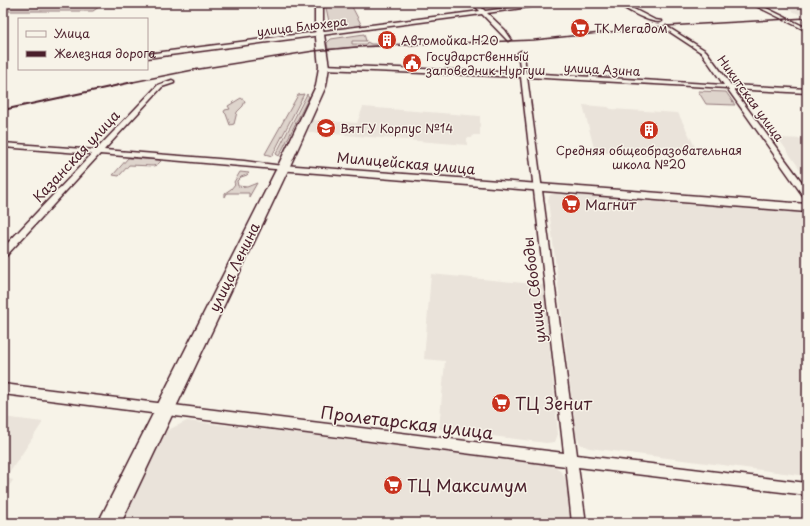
<svg xmlns="http://www.w3.org/2000/svg" width="810" height="526" viewBox="0 0 810 526" font-family="'Playpen Sans',sans-serif">
<rect width="100%" height="100%" fill="#f7f3e8"/>
<filter id="ink" filterUnits="userSpaceOnUse"><feTurbulence type="fractalNoise" baseFrequency=".025" numOctaves="2"/><feDisplacementMap in="SourceGraphic" scale="8" xChannelSelector="R" yChannelSelector="G"/><feConvolveMatrix kernelMatrix="1 2 1 2 8 2 1 2 1" color-interpolation-filters="sRGB"/></filter>
<g filter="url(#ink)">
<g fill="#eae3da">
<polygon points="775,3 807,3 807,15 803,16"/>
<polygon points="583,105 608,107 611,109 678,113 696,149 657,146 661,157 595,152"/>
<polygon points="363,107 480,116 480,135 473,135 472,138 467,138 467,145 308,132 313,120 357,123"/>
<polygon points="778,138 807,139 807,179"/>
<polygon points="557,193 807,213 807,476 589,448 580,444 576,435 548,200 550,195"/>
<polygon points="431,274 544,285 558,434 555,442 546,443 439,429 445,361 424,359"/>
<polygon points="3,417 43,422 6,478 13,480 3,495"/>
<polygon points="187,421 547,461 555,466 563,474 566,481 570,523 121,523 160,438 168,430"/>
</g>
<g fill="#ded4cc" stroke="#947a7c">
<polygon points="3,3 102,5 93,11 3,11"/>
<polygon points="325,3 350,3 362,26 331,31"/>
<polygon points="364,34 366,41 352,41 352,44 366,44 367,42 371,44 405,44 328,49 327,43 331,39"/>
<polygon points="698,91 726,92 735,105 706,104"/>
<polygon points="304,94 272,156 265,154 298,95"/>
<polygon points="307,94 309,97 279,156 276,154"/>
<polygon points="241,98 245,101 243,106 237,112 234,124 230,125 226,114 224,112 225,110 230,109 228,106"/>
<polygon points="128,158 159,160 161,161 157,165 153,166 129,165 119,176 113,175"/>
<polygon points="240,172 249,173 247,175 241,177 237,181 238,186 247,187 257,183 249,197 249,193 227,193 225,197 225,193 231,189 235,184 234,182"/>
</g>
<g fill="none" stroke-linecap="round" stroke-linejoin="round">
<path fill="#bcaaa7" fill-rule="evenodd" d="M234 3H277C269 9 245 7 235 5Z"/>
<g stroke="#4a1f2b" stroke-width="3">
<g id="street">
<polygon points="472,3 477,3 485,11 544,3 556,3 487,13 505,30 511,39 508,41 482,14 147,58 147,54 480,11"/>
<path d="M617 3H622L655 20 662 21C654 26 625 9 617 3Z"/>
<polygon points="750,3 756,3 807,28 807,31"/>
<polygon points="666,26 706,51 731,85 807,89 807,93 733,89 807,189 807,198 804,197 727,88 527,77 577,455 807,483 807,495 578,467 586,523 572,523 566,466 3,394 3,384 564,453 521,77 324,69 321,67 324,65 521,73 518,53 521,51 524,53 526,73 724,85 702,53 664,28 664,27"/>
<polygon points="172,80 174,81 174,83 162,87 104,150 244,161 283,166 287,168 286,170 100,154 6,256 3,257 3,248 92,154 3,147 3,143 96,150 158,85"/>
</g>
</g>
<g stroke="#4a1f2b" stroke-width="3">
<polygon id="secondary" points="283,165 807,204 807,212 279,170 278,168 279,166"/>
</g>
<g stroke="#4a1f2b" stroke-width="3">
<polygon id="primary" points="315,3 323,3 323,28 329,67 326,86 289,168 121,523 98,523 277,168 316,86 319,67 315,28"/>
</g>
<use href="#street" fill="#f7f3e8" fill-rule="evenodd"/>
<use href="#secondary" fill="#f7f3e8" fill-rule="evenodd"/>
<use href="#primary" fill="#f7f3e8" fill-rule="evenodd"/>
<polyline stroke="#4a1f2b" stroke-width="1.5" points="128,83 193,70 314,51 356,47 534,40 666,26 807,18"/>
<polyline stroke="#4a1f2b" stroke-width="2" points="3,110 133,82"/>
</g>
</g>
<defs>
<g id="supermarket-disc" transform="scale(1)"><circle r="9.5" fill="#c8321e" stroke="#f7f3e8"/><path d="M-6-5.5h2.5l.6 2H6L4.5 2H-2.5L-4.4-4H-6ZM-1.5 3.2a1.3 1.3 0 1 0 .1 0ZM3 3.2a1.3 1.3 0 1 0 .1 0Z" fill="#fff"/></g>
<g id="building-disc" transform="scale(1)"><circle r="9.5" fill="#c8321e" stroke="#f7f3e8"/><path d="M-4-6H4V6H1V3H-1V6H-4ZM-2.5-4.3h1.7v1.8h-1.7ZM.8-4.3h1.7v1.8H.8ZM-2.5-1h1.7V.8h-1.7ZM.8-1h1.7V.8H.8Z" fill="#fff"/></g>
<g id="civic-disc" transform="scale(1)"><circle r="9.5" fill="#c8321e" stroke="#f7f3e8"/><path d="M-.6-6.5H3V-4.5H.6V-3L4-1V1h2V6H-6V1h2V-1L-.6-3ZM-1.2 2.5V6h2.4V2.5Z" fill="#fff"/></g>
<g id="university-disc" transform="scale(1)"><circle r="9.5" fill="#c8321e" stroke="#f7f3e8"/><path d="M0-5L7-2L0 1L-7-2ZM-4 1L0 2.5L4 1V4Q0 6-4 4Z" fill="#fff"/></g>
</defs>
<g fill-rule="evenodd">
<use href="#supermarket-disc" x="580" y="28"/>
<use href="#building-disc" x="387" y="40"/>
<use href="#civic-disc" x="412" y="63"/>
<use href="#university-disc" x="326" y="128"/>
<use href="#building-disc" x="649" y="130"/>
<use href="#supermarket-disc" x="571" y="204"/>
<use href="#supermarket-disc" x="501" y="403"/>
<use href="#supermarket-disc" x="393" y="485"/>
</g>
<g text-anchor="middle" dominant-baseline="central" stroke-width="3" stroke-linejoin="round" paint-order="stroke">
<g font-size="12" fill="#4a1f2b" stroke="#f7f3e8">
<text transform="translate(302 26) rotate(-7)">улица Блюхера</text>
<text transform="translate(602 69) rotate(3)">улица Азина</text>
<text transform="translate(751 98) rotate(54)">Никитская улица</text>
</g>
<g font-size="12" fill="#4a1f2b" stroke="#f7f3e8" text-anchor="start">
<text x="594" y="28">ТК Мегадом</text>
<text x="401" y="40">Автомойка H2O</text>
<text x="426" y="56">Государственный<tspan x="426" dy="14">заповедник Нургуш</tspan></text>
<text x="340" y="128">ВятГУ Корпус №14</text>
<text x="649" y="150" text-anchor="middle">Средняя общеобразовательная<tspan x="649" dy="14">школа №20</tspan></text>
</g>
<g font-size="14" fill="#4a1f2b" stroke="#f7f3e8">
<text transform="translate(76 156) rotate(-47)">Казанская улица</text>
<text transform="translate(406 163) rotate(5)">Милицейская улица</text>
<text transform="translate(234 267) rotate(-64)">улица Ленина</text>
<text transform="translate(534 290) rotate(-97)">улица Свободы</text>
</g>
<g font-size="14" fill="#4a1f2b" stroke="#f7f3e8" text-anchor="start">
<text x="585" y="204">Магнит</text>
</g>
<g font-size="17" fill="#4a1f2b" stroke="#f7f3e8" text-anchor="start">
<text x="515" y="403">ТЦ Зенит</text>
<text x="407" y="485">ТЦ Максимум</text>
</g>
<g font-size="17" fill="#4a1f2b" stroke="#f7f3e8">
<text transform="translate(407 422) rotate(7)">Пролетарская улица</text>
</g>
</g>
<rect width="810" height="526" fill="none" stroke="#f7f3e8" stroke-width="16"/>
<rect x="8" y="8" width="794" height="510" fill="none" stroke="#4a1f2b" stroke-width="1.5" filter="url(#ink)"/>
<rect x="18" y="18" width="130" height="52" fill="#f7f3e8" stroke="#b29e9c"/>
<rect x="26" y="31" width="20" height="6" fill="#f7f3e8" stroke="#b29e9c"/>
<text x="54" y="38" font-size="12" fill="#4a1f2b">Улица</text>
<rect x="26" y="51" width="20" height="6" fill="#4a1f2b" stroke="#b29e9c"/>
<text x="54" y="58" font-size="12" fill="#4a1f2b">Железная дорога</text>
</svg>
